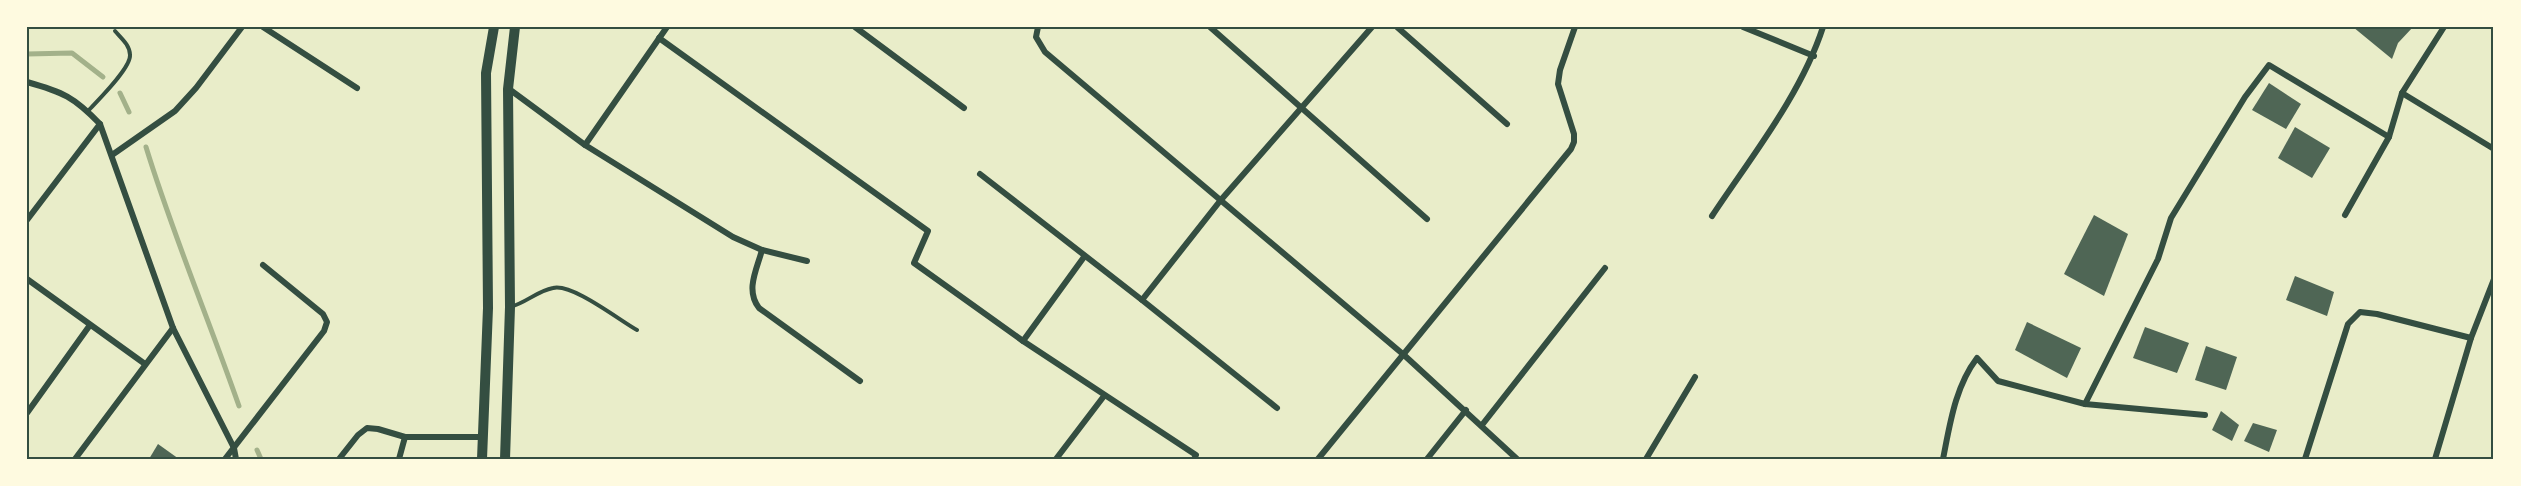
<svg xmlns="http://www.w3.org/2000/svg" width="2521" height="486" viewBox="0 0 2521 486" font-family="Manrope,sans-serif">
<rect width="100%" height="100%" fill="#e9edc9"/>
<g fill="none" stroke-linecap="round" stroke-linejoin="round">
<g stroke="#a3b18a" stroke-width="5">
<polyline points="27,54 72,53 103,77"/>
<polyline points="120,93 129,112"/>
<path d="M146 147C173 235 209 320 239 406"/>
<polyline points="257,450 261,459"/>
</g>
</g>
<g fill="#4f6655">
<polygon points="2353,27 2413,27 2398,43 2392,59"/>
<polygon points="2269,83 2301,104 2286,129 2252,110"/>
<polygon points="2295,127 2330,148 2312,178 2278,158"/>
<polygon points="2094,215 2128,234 2104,296 2064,274"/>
<polygon points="2295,276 2334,292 2327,316 2286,300"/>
<polygon points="2027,322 2081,348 2067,378 2015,350"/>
<polygon points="2145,327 2189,343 2177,373 2133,358"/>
<polygon points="2206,346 2237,357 2226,390 2195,380"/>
<polygon points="2221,411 2239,425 2232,441 2212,430"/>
<polygon points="2253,423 2277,430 2269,452 2244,441"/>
<polygon points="158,444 179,459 149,459"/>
</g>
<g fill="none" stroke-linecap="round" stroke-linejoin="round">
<g stroke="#344e41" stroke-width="4">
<path d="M88 111C98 100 131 68 130 55 130 45 121 38 115 31"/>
<path d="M510 307C526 303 537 291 553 288 572 283 619 320 637 330"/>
</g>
<g stroke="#344e41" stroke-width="6">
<polyline points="263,27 357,88"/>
<polyline points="667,27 585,145 733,237 762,250 807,261"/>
<polyline points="855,27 964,108"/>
<polyline points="1038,27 1036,37 1045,52 1404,355 1517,459"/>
<polyline points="1210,27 1427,219"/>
<polyline points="1397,27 1507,124"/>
<polyline points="1743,27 1814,56"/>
<polyline points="659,38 928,231 914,263 1023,341"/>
<path d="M27 82C63 92 74 97 100 124L173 328 234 448 236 459"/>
<polyline points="509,89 585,145"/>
<polyline points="2402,93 2494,149"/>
<polyline points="112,155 175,111 196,88 242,27"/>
<polyline points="980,174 1142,300"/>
<polyline points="2345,215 2389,137 2402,93 2444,27"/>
<path d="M1712 216C1751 157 1801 95 1823 27"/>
<polyline points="27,220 100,124"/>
<path d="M762 250C757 269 745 290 759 308L860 381"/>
<polyline points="1084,257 1023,341 1196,455 1194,459"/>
<polyline points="27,279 145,364"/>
<polyline points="2085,404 2158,259 2171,218 2245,97 2269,65 2389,137"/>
<polyline points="1277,408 1142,300 1220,201 1372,27"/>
<polyline points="27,413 90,325"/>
<polyline points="1482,425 1605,268"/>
<polyline points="75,459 173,328"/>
<polyline points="225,459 324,331 327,322 323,314 263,265"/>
<polyline points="339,459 358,435 367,428 378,429 405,437 483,437"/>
<polyline points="399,459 405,437"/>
<polyline points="1056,459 1104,396"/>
<polyline points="1318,459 1571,149 1574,142 1574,134 1558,84 1560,70 1575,27"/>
<polyline points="1427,459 1466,410"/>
<polyline points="1646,459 1695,377"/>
<path d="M1943 459C1950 424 1955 387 1977 358L1998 381 2085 404 2205 415"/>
<polyline points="2305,459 2348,324 2360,312 2377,314 2471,338"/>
<polyline points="2435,459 2471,338 2494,279"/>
</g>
<g stroke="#344e41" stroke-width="10">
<polyline points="482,459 488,308 486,73 494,27"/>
<polyline points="505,459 510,307 508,89 515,27"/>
</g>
</g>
<rect width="2521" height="486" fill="none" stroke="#fefae0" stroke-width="57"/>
<rect x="28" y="28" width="2464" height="430" fill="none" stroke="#344e41" stroke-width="2"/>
</svg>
